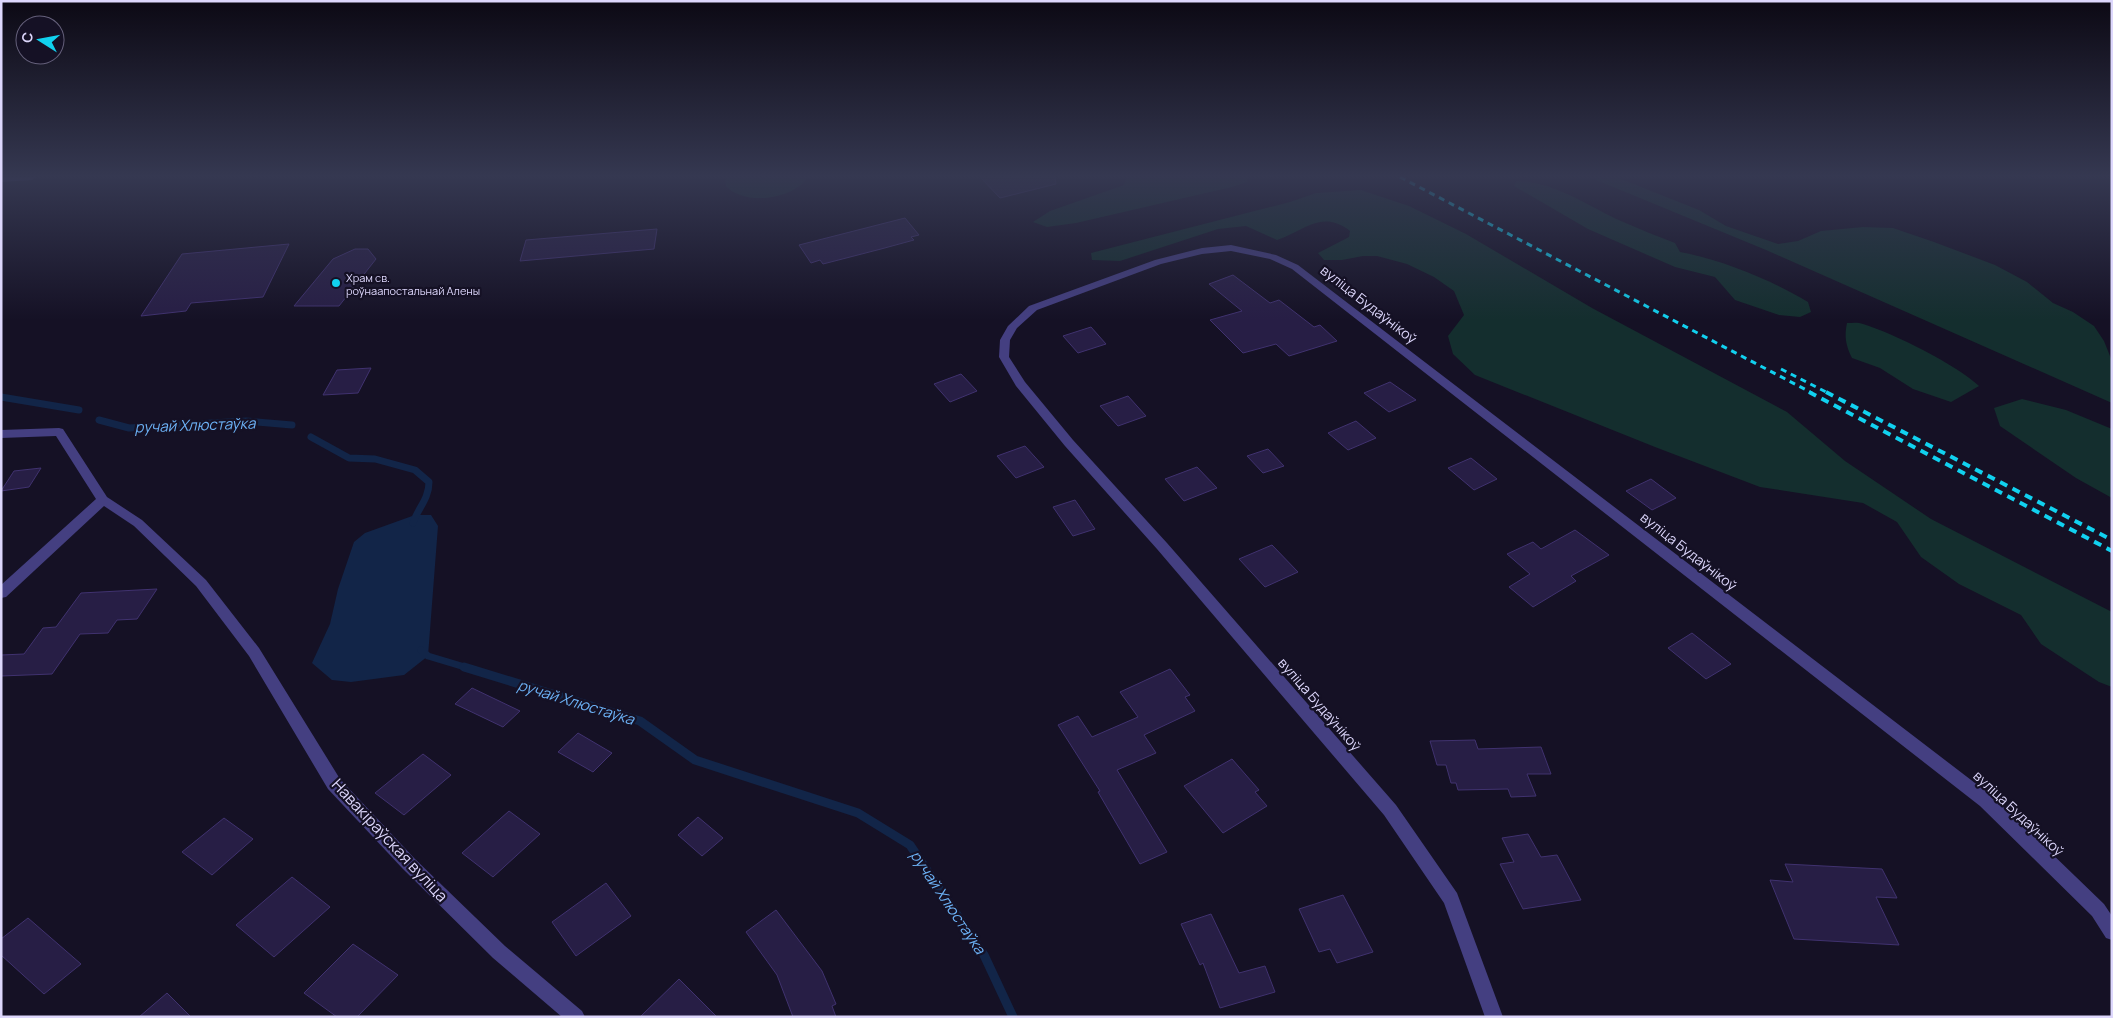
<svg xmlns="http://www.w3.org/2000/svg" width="2113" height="1018" viewBox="0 0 2113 1018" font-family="Manrope,sans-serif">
<rect width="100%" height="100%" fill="#151125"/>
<g fill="#142e2e">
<path d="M725 177H808C793 200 744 206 726 186Z"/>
<polygon points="1126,177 1248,177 1247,182 1232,187 1076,223 1047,227 1033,222 1050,211 1124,185"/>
<polygon points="1589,177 1616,177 1699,210 1726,226 1778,244 1798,241 1821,231 1863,227 1893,228 1934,242 1995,265 2027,282 2053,303 2073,312 2094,326 2104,341 2112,361 2112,403 1766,250"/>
<path d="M1516 181C1556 182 1586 205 1621 221 1639 229 1657 236 1675 243L1680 252C1723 260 1771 280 1808 302L1811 312 1800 317 1779 315 1735 300 1715 277 1675 267 1588 229 1514 186Z"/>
<path d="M1361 190 1409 206 1466 234 1592 308 1787 412 1845 461 1931 519 2112 612V687L2099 682 2041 644 2021 615 1959 584 1921 557 1897 522 1863 503 1760 487 1655 447 1475 375 1453 354 1448 336 1464 315 1454 291 1434 277 1407 264 1377 256H1363L1342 260H1324L1318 253 1349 237 1350 231C1322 209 1304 231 1277 240L1246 226 1218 229 1120 261 1092 260 1091 253 1290 202 1316 193Z"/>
<path d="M1847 323C1852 323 1858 322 1863 324 1893 333 1957 365 1979 386L1951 402 1913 389 1880 368 1852 358C1846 346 1844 337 1847 323Z"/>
<polygon points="2022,399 2066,410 2112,429 2112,498 2076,478 2000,426 1994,408"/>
</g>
<polygon fill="#122548" points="415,515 431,515 438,526 428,656 404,675 351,682 332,680 312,663 330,624 338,589 354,542 365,533"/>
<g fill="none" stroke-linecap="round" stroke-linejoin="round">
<g stroke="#122548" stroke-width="7">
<polyline points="1,397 79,410"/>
<polyline points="99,420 129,428 246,421 292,425"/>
<path d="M311 437 349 458 375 459 415 470 429 482C429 499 418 508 413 523"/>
<polyline points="421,650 428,656 468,668"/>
</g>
<polyline stroke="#122548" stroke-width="9" points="464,667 640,721 695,760 858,813 910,845 984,955 1013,1017"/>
</g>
<g fill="#271e45" stroke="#40326f">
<polygon points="980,177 1055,177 1056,184 1000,198"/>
<polygon points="905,218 919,235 911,237 914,240 881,249 823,264 820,260 811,263 799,245"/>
<polygon points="657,229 654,249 520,261 526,240"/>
<polygon points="289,244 263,297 191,303 186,311 141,316 182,254"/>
<polygon points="355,249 368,249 376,259 339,306 294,306 333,259"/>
<polygon points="1233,275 1270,303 1279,300 1314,327 1320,325 1337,341 1289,356 1276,344 1243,353 1210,320 1242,311 1209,284"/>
<polygon points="1091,327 1106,344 1078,353 1063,336"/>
<polygon points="371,368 358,393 323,395 337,370"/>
<polygon points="961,374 977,391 950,402 934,384"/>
<polygon points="1390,382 1416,400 1389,412 1364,393"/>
<polygon points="1128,396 1146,416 1118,426 1100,406"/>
<polygon points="1356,421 1376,438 1348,450 1328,433"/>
<polygon points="1025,446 1044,467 1016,478 997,456"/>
<polygon points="1268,449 1284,466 1263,473 1247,456"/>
<polygon points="1471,458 1497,479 1474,490 1448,468"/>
<polygon points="1197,467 1217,488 1184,501 1165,479"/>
<polygon points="41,468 29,487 1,491 14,471"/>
<polygon points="1651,479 1676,498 1652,510 1626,491"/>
<polygon points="1075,500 1095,529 1073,536 1053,507"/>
<polygon points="1575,530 1609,555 1571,576 1576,581 1533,607 1509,587 1530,574 1507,554 1533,542 1541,549"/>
<polygon points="1272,545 1298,572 1265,587 1239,559"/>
<polygon points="157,589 137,619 117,620 108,633 80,634 52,674 1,676 1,655 24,654 43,628 56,627 81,593"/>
<polygon points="1692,633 1731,664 1706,679 1668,648"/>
<polygon points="1170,669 1190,695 1185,697 1195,711 1144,735 1156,753 1117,770 1167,852 1140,864 1098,792 1100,791 1058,725 1078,716 1092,737 1138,717 1120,692"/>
<polygon points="472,688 520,711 503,727 455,704"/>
<polygon points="578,733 612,753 593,772 558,752"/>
<polygon points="1475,740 1478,749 1541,747 1551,774 1527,774 1536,796 1511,797 1508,789 1458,790 1456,783 1451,783 1446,765 1437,765 1430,741"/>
<polygon points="423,754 451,775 404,815 375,793"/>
<polygon points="1232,759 1259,790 1255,792 1267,806 1223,833 1184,786"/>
<polygon points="509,811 540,834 493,877 462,853"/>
<polygon points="698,817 723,838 702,856 678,835"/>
<polygon points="224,818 253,839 212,875 182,852"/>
<polygon points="1528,834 1541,857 1557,855 1581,900 1523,909 1500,864 1514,862 1502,838"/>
<polygon points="1785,864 1882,869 1897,898 1876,897 1899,945 1794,939 1770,880 1793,882"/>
<polygon points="292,877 330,907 274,957 236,925"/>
<polygon points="606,883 631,916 576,956 552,922"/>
<polygon points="1343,895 1373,952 1337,963 1330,949 1319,952 1299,909"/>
<polygon points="776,910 822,971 836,1004 832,1006 836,1017 793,1017 777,975 746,932"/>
<polygon points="1211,914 1239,973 1265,966 1275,992 1220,1008 1203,963 1200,965 1181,924"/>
<polygon points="28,918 81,964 44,994 1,955 1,939"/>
<polygon points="353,944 398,975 357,1017 337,1017 304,993"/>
<polygon points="679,979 717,1017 640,1017"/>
<polygon points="167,993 191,1017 139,1017"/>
</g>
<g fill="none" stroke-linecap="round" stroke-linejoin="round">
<g fill="#443f81" fill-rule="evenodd">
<polygon points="1,177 36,177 32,180 1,182"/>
<polygon points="1231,245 1276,255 1298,265 1992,796 2104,904 2112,916 2112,940 2106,938 2092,916 1980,806 1292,269 1270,259 1231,251 1202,254 1161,264 1037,310 1017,328 1010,340 1009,357 1025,382 1073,440 1167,543 1396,805 1457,893 1503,1017 1485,1017 1444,903 1384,815 1157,549 1065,446 1016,386 999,357 1000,340 1008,326 1029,306 1155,260 1202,248"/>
<polygon points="59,428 63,429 107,497 142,520 206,580 259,648 340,779 415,859 505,946 582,1011 585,1017 562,1017 493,958 403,869 328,789 249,656 196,586 134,526 104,506 6,597 1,598 1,585 96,499 56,436 1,438 1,430"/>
</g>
<g stroke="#11d1ef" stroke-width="3" stroke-dasharray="6 5" stroke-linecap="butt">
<polyline points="1400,177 1812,393"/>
<polyline points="1781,369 1828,393"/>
</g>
<g stroke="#11d1ef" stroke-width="4" stroke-dasharray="8 6" stroke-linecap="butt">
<polyline points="1809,392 2112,551"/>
<polyline points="1826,392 2112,540"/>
</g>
</g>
<linearGradient id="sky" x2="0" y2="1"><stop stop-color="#0c0914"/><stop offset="0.55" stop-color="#353851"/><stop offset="1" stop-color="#353851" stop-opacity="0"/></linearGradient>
<rect width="2113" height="320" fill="url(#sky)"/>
<circle fill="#11d1ef" stroke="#151125" stroke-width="2" cx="336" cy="283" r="5"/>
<g text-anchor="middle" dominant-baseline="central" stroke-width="4.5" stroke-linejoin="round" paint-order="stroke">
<g font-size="11" fill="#ddd7fc" stroke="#151125" text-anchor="start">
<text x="346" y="277">Храм св.<tspan x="346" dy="13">роўнаапостальнай Алены</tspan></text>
</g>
<g font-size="14" fill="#ddd7fc" stroke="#151125">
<text transform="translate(1369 304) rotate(38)">вуліца Будаўнікоў</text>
<text transform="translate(1689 551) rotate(38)">вуліца Будаўнікоў</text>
<text transform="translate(1320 704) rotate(49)">вуліца Будаўнікоў</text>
<text transform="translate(2019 813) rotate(43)">вуліца Будаўнікоў</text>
</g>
<g font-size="15" font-style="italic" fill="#6cb1f5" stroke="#151125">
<text transform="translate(195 425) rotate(-2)">ручай Хлюстаўка</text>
<text transform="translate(576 702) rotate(17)">ручай Хлюстаўка</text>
<text transform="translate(948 902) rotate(56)">ручай Хлюстаўка</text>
</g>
<g font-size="16" fill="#ddd7fc" stroke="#151125">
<text transform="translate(390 840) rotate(47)">Навакіраўская вуліца</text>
</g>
</g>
<rect width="2113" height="1018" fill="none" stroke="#ddd7fc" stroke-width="5"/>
<g transform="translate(40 40) rotate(281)"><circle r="24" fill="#151125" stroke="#65607b"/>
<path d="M0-4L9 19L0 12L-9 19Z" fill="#11d1ef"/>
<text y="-8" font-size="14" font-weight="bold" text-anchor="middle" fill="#ddd7fc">С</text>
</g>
</svg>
